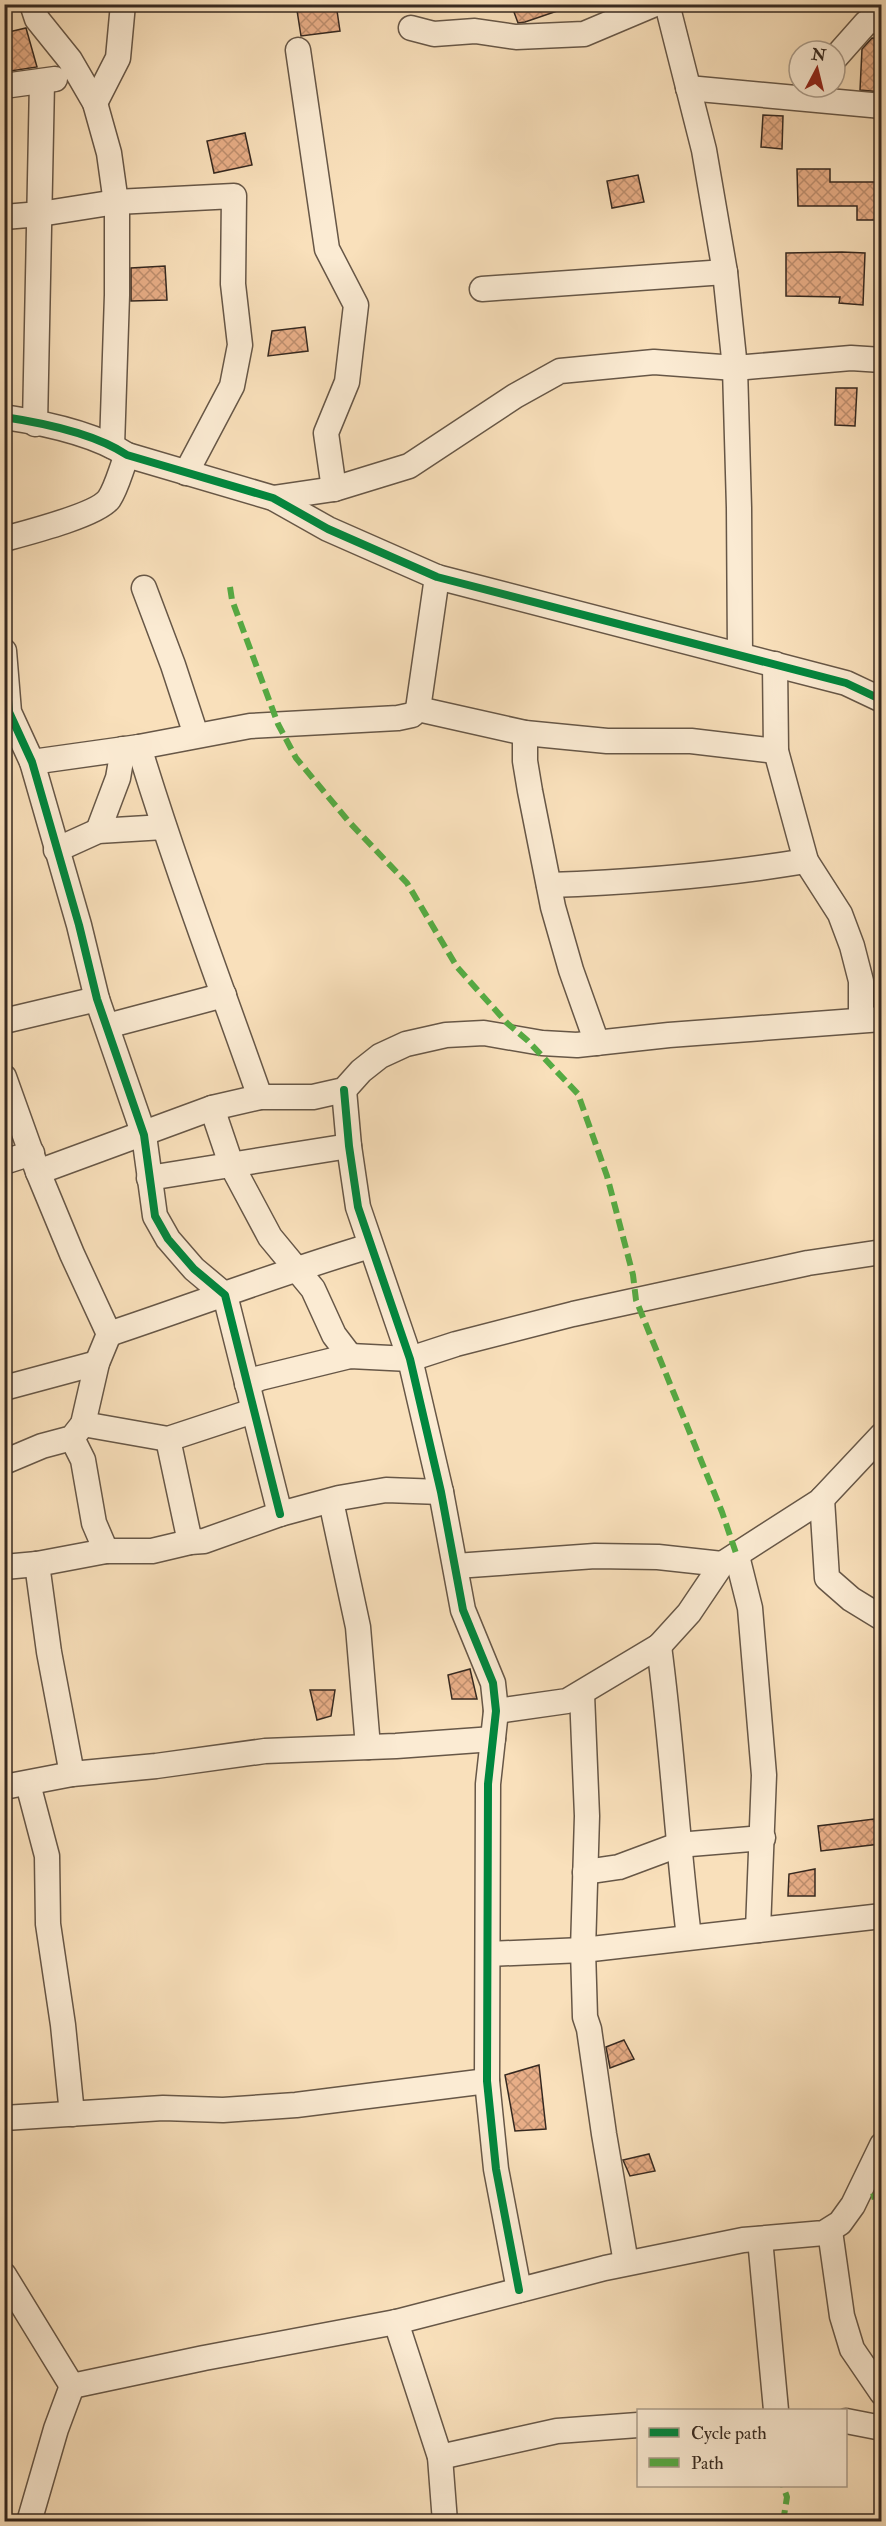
<svg xmlns="http://www.w3.org/2000/svg" width="886" height="2526" viewBox="0 0 886 2526" font-family="'IM FELL Double Pica',serif">
<defs>
<pattern id="building-cross-hatch" width="8" height="8" patternUnits="userSpaceOnUse" patternTransform="scale(1.5)"><rect width="8" height="8" fill="#e8ae87"/><path d="M0 0l8 8M0 8l8-8" fill="none" stroke="#bd8e6e"/></pattern>
</defs>
<rect width="100%" height="100%" fill="#f9e0bb"/>
<filter id="stains"><feTurbulence type="fractalNoise" baseFrequency=".00333" numOctaves="4"/><feColorMatrix values="0 0 0 0 .2 0 0 0 0 .09 0 0 0 0 .02 0 0 0 .5 -.17"/></filter>
<radialGradient id="worn" r=".72"><stop offset=".6" stop-color="#630" stop-opacity="0"/><stop offset="1" stop-color="#630" stop-opacity=".3"/></radialGradient>
<g fill="url(#building-cross-hatch)" stroke="#362920" stroke-width="1.5">
<polygon points="296,4 336,4 340,31 301,36"/>
<polygon points="511,4 568,4 569,7 525,22 518,23"/>
<polygon points="26,28 37,67 4,72 4,33"/>
<polygon points="872,38 882,39 882,92 860,90 862,49"/>
<polygon points="763,115 783,116 782,149 761,147"/>
<polygon points="245,133 252,165 214,173 207,141"/>
<polygon points="797,169 830,169 830,182 882,182 882,220 857,220 857,206 798,206"/>
<polygon points="638,175 644,202 612,208 607,181"/>
<polygon points="842,252 865,253 863,305 839,303 840,297 786,296 786,253"/>
<polygon points="165,266 167,300 131,301 131,268"/>
<polygon points="305,327 308,351 268,356 272,331"/>
<polygon points="836,388 857,388 855,426 835,425"/>
<polygon points="470,1669 477,1699 452,1699 448,1675"/>
<polygon points="310,1690 335,1690 331,1716 317,1720"/>
<polygon points="874,1819 880,1844 821,1851 818,1826"/>
<polygon points="815,1869 815,1896 788,1896 789,1874"/>
<polygon points="624,2040 634,2059 610,2068 606,2047"/>
<polygon points="539,2065 546,2129 515,2131 505,2075"/>
<polygon points="649,2154 655,2171 630,2176 623,2160"/>
</g>
<g fill="none" stroke-linecap="round" stroke-linejoin="round">
<g stroke="#675747" stroke-width="27">
<g id="minor">
<polyline points="32,4 37,19 70,60 95,103 109,153 117,210 117,295 112,446"/>
<polyline points="667,4 704,150 725,272 735,368 739,508 740,654"/>
<polyline points="411,28 434,34 475,31 516,37 584,34 655,4"/>
<polyline points="298,50 327,249 356,305 347,382 326,433 334,489"/>
<polyline points="835,58 866,23 882,18"/>
<polyline points="4,86 55,79"/>
<polyline points="688,88 882,106"/>
<polyline points="95,103 118,58 123,4"/>
<polyline points="4,217 40,214 116,202 234,196 233,284 240,345 232,386 186,473"/>
<polyline points="482,289 725,272"/>
<path d="M4 417C44 423 94 433 127 455L273 498 328 529 437 577 846 683 882 700"/>
<polyline points="35,424 42,82"/>
<polyline points="273,498 334,489 409,466 515,396 560,371 654,362 735,368 851,358 882,360"/>
<path d="M4 539C26 533 97 515 109 499 117 487 121 469 127 455"/>
<polyline points="144,588 173,665 196,735"/>
<polyline points="4,651 9,712 32,762 79,925 97,999 144,1135 155,1216 168,1239 194,1269 225,1295 280,1514"/>
<polyline points="775,664 776,751 806,861 840,914 852,946 861,981 861,1020"/>
<polyline points="418,709 525,733 607,741 691,741 776,751"/>
<polyline points="525,733 525,761 530,791 553,907 571,970 597,1043"/>
<path d="M139 747C175 865 219 981 260 1097"/>
<polyline points="32,762 139,747 250,726 398,718 412,715 418,709 437,577"/>
<polyline points="98,831 118,778 123,749"/>
<polyline points="56,850 98,831 164,827"/>
<path d="M549 885C636 882 720 875 806 861"/>
<polyline points="4,1021 97,999"/>
<polyline points="107,1026 224,995"/>
<polyline points="4,1077 38,1172 72,1254 109,1334 97,1363 83,1424 72,1438 42,1446 4,1462"/>
<polyline points="344,1090 349,1146 358,1207 410,1359 441,1492 463,1610 493,1683 496,1711 488,1784 487,2081 496,2169 519,2290"/>
<polyline points="212,1108 231,1164 270,1237 313,1289 334,1335 350,1356"/>
<polyline points="4,1162 32,1153"/>
<polyline points="38,1172 212,1108 260,1097 313,1097 344,1090 361,1071 380,1056 406,1044 446,1035 484,1033 542,1043 577,1045 669,1035 882,1019"/>
<polyline points="149,1178 349,1146"/>
<path d="M109 1334C196 1305 282 1272 370 1246"/>
<polyline points="247,1384 260,1378 350,1356 410,1359 456,1344 573,1314 808,1263 882,1252"/>
<polyline points="4,1388 97,1363"/>
<polyline points="83,1424 168,1439 253,1411"/>
<polyline points="72,1438 83,1460 94,1523 106,1551"/>
<polyline points="168,1439 190,1542"/>
<polyline points="822,1499 827,1578 851,1599 882,1618"/>
<polyline points="331,1501 358,1627 368,1747"/>
<polyline points="737,1556 750,1608 764,1775 758,1930"/>
<polyline points="37,1564 49,1652 72,1774"/>
<polyline points="456,1566 595,1556 658,1557 722,1564"/>
<polyline points="4,1567 37,1564 106,1551 152,1551 190,1542 204,1541 280,1514 339,1498 386,1490 441,1492"/>
<path d="M659 1646C672 1743 677 1840 689 1937"/>
<polyline points="582,1694 587,1816 583,1950 585,2017 589,2029 604,2134 626,2263"/>
<polyline points="496,1711 567,1701 659,1646 689,1613 722,1564 820,1501 882,1435"/>
<polyline points="28,1784 47,1856 48,1924 63,2025 72,2114"/>
<polyline points="4,1787 72,1774 156,1766 265,1751 396,1746 493,1739"/>
<polyline points="585,1872 619,1867 678,1845 763,1838"/>
<polyline points="488,1954 583,1950 882,1916"/>
<polyline points="4,2118 163,2108 223,2110 296,2105 487,2081"/>
<polyline points="830,2231 842,2316 852,2349 882,2393"/>
<polyline points="760,2239 776,2410"/>
<polyline points="4,2275 72,2386"/>
<polyline points="396,2322 440,2457 445,2522"/>
<polyline points="72,2386 204,2358 396,2322 605,2268 743,2240 824,2233 840,2223 853,2205 882,2145"/>
<polyline points="846,2421 882,2428"/>
<polyline points="440,2457 557,2431 638,2425"/>
<polyline points="29,2522 56,2429 72,2386"/>
</g>
</g>
<use href="#minor" stroke="#fbebd3" stroke-width="24"/>
<g stroke="#55ab43" stroke-width="6" stroke-dasharray="12 6" stroke-linecap="butt">
<polyline points="230,587 232,600 278,724 296,758 350,823 407,883 457,967 507,1023 527,1040 578,1094 607,1176 633,1275 636,1300 722,1512 737,1556"/>
<polyline points="871,2197 882,2194"/>
<polyline points="783,2522 787,2497 783,2486"/>
</g>
<g stroke="#fbebd3" stroke-width="11">
<g id="cycleway">
<path d="M4 417C44 423 94 433 127 455L273 498 328 529 437 577 846 683 882 700"/>
<polyline points="4,651 9,712 32,762 79,925 97,999 144,1135 155,1216 168,1239 194,1269 225,1295 280,1514"/>
<polyline points="344,1090 349,1146 358,1207 410,1359 441,1492 463,1610 493,1683 496,1711 488,1784 487,2081 496,2169 519,2290"/>
</g>
</g>
<use href="#cycleway" stroke="#00873e" stroke-width="8"/>
</g>
<rect width="886" height="2526" fill="none" stroke="#f9e0bb" stroke-width="24"/>
<rect x="6" y="6" width="874" height="2514" fill="none" stroke="#362920" stroke-width="3"/>
<rect x="12" y="12" width="862" height="2502" fill="none" stroke="#362920" stroke-width="1.5"/>
<rect x="637" y="2409" width="210" height="78" fill="#fbebd3" stroke="#ac9d8b" stroke-width="1.5"/>
<rect x="649" y="2428" width="30" height="9" fill="#00873e" stroke="#ac9d8b" stroke-width="1.5"/>
<text x="691" y="2439" font-size="18" fill="#362920">Cycle path</text>
<rect x="649" y="2458" width="30" height="9" fill="#55ab43" stroke="#ac9d8b" stroke-width="1.5"/>
<text x="691" y="2469" font-size="18" fill="#362920">Path</text>
<g transform="translate(817 69) rotate(7)"><circle r="28" fill="#fbebd3" stroke="#ac9d8b" stroke-width="1.5"/>
<path d="M0-4.5L10 22L0 15L-10 22Z" fill="#8f2418"/>
<text y="-9" font-size="16" font-weight="bold" text-anchor="middle" fill="#362920">N</text>
</g>
<rect width="100%" height="100%" filter="url(#stains)"/>
<rect width="100%" height="100%" fill="url(#worn)"/>
</svg>
